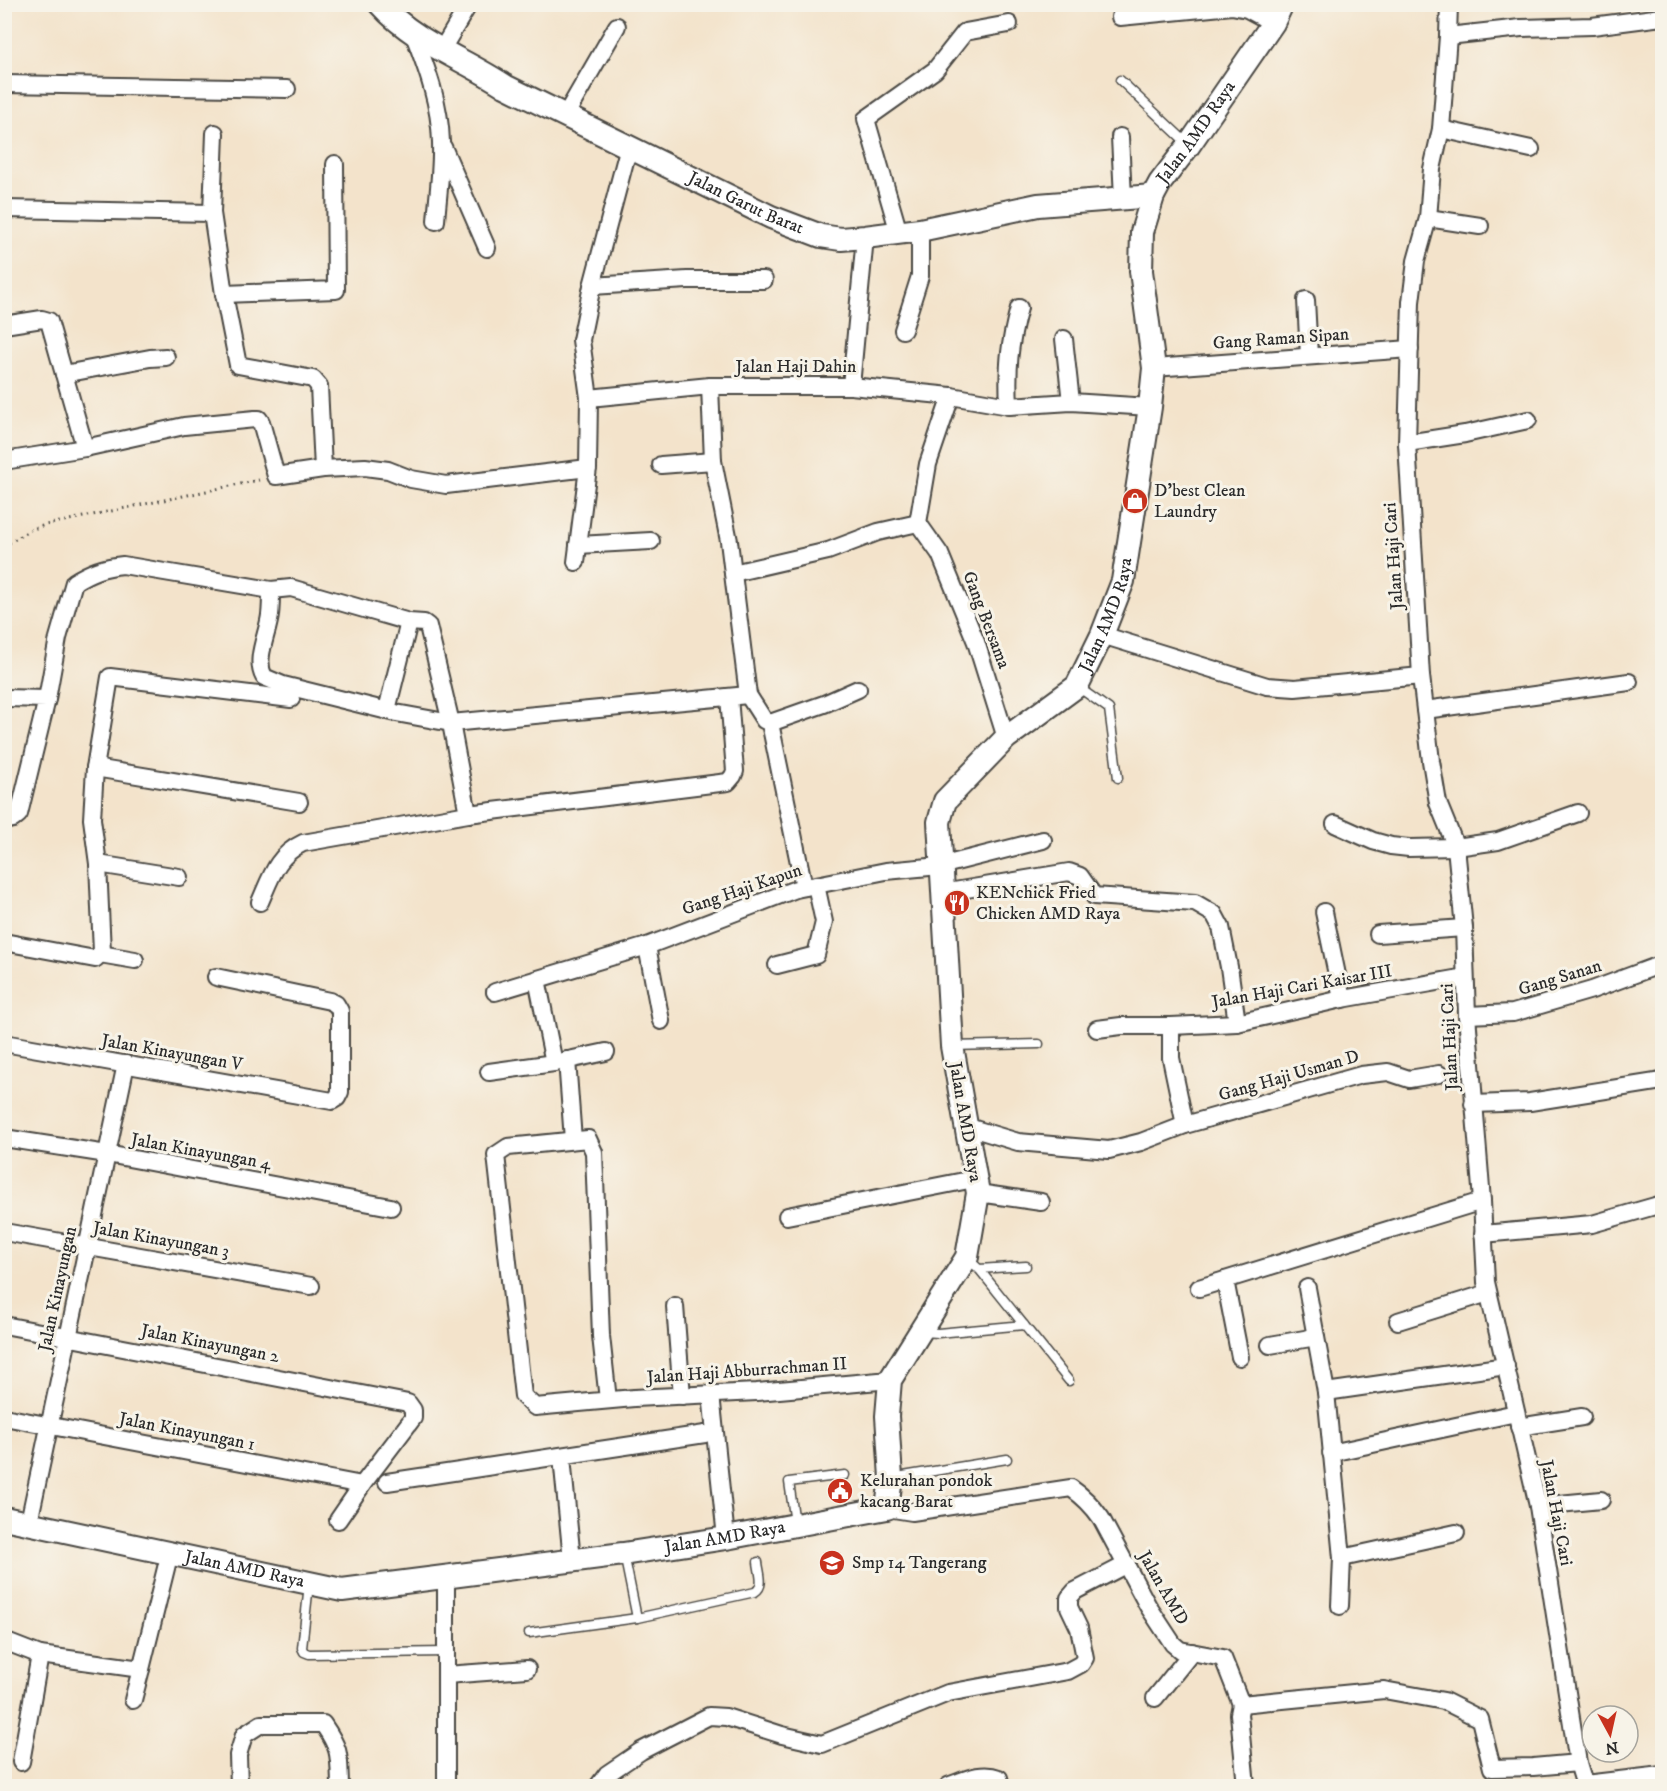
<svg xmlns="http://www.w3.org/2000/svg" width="1667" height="1791" viewBox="0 0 1667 1791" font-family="'IM FELL DW Pica',serif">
<rect width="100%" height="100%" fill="#f7f3e8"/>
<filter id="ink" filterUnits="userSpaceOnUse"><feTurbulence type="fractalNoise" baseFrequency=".0167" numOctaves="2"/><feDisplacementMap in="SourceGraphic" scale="12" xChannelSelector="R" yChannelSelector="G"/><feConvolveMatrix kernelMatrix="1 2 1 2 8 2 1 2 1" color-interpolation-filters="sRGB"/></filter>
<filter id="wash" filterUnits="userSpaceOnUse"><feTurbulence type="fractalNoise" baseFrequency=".008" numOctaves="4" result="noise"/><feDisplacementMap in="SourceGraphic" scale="24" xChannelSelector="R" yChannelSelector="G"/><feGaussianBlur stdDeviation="1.35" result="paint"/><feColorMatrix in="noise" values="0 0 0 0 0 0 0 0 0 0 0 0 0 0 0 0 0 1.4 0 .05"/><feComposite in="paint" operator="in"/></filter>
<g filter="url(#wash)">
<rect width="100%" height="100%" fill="#f3e3cb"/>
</g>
<g filter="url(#ink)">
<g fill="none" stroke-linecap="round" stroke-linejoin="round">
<g stroke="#494743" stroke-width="11">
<g id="lane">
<polyline points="1120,80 1189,145"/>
<polyline points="1078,687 1109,709 1118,778"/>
<polyline points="952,1046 1039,1044"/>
<polyline points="967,1258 979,1269 1069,1381"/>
<polyline points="979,1269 1026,1266"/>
<polyline points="924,1332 938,1333 1024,1325"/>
<polyline points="891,1478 1007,1459"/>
<polyline points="795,1523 789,1482 845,1475"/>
<polyline points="624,1554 637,1618"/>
<polyline points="309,1584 302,1648 304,1652 309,1654 446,1652"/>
<path d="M529 1633 637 1618 755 1592C765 1586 759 1573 758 1562"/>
</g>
</g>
<g stroke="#494743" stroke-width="20">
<g id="street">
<polyline points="1449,4 1448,36 1441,129 1432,169 1428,218 1416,261 1411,302 1407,443 1421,676 1431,761 1438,803 1456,847 1464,928 1467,1015 1482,1201 1486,1282 1538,1506 1578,1763 1585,1786"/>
<polyline points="1120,17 1232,6 1247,9 1273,23"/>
<path d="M414 35C427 69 440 104 441 142 442 168 438 195 436 221"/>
<polyline points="1448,36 1521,28 1592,26 1662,17"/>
<polyline points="441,51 469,4"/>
<polyline points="4,84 287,89"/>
<polyline points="565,116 617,26"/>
<polyline points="1441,129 1531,149"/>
<polyline points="215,133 212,213 224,294 238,365 313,379 319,386 323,469"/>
<polyline points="1120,137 1123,198"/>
<polyline points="443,147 487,248"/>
<polyline points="4,209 212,213"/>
<polyline points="1428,218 1480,226"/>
<polyline points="899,233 866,119 935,70 965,32 1009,24"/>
<polyline points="592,286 687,280 764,280"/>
<polyline points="224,294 336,290 335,164"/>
<polyline points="1306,300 1309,356"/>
<polyline points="4,325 42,319 49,321 64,374 150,358 166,357"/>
<polyline points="903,330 920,276 920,230"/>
<polyline points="1064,339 1071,402"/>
<polyline points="1154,368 1410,349"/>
<polyline points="64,374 85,448"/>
<polyline points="710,386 713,461 729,541 748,695 764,720 770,723 824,704 858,689"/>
<polyline points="851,386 865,237"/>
<polyline points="589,398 710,386 851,386 951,396 1009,406 1071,402 1150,407"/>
<path d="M1009 406C1007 368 1009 345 1019 308"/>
<polyline points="1407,443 1465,434 1528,420"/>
<polyline points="4,461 85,448 184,426 255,419 259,419 261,422 276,476 323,469 365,467 388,470 411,479 446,485 588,468"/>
<polyline points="661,465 713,461"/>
<polyline points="918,523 940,554 976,642 1006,738"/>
<polyline points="918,523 928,464 951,396"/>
<polyline points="578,545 651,541"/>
<polyline points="576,562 588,468 589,398 581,340 592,286 629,146"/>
<polyline points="733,573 828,551 878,532 918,523"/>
<path d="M271 590C271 598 271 607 270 615 268 634 254 659 264 677L283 685 396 713 451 723 748 695"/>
<polyline points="1102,635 1267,686 1295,688 1421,676"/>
<polyline points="4,698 47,699 19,814 13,819 4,821"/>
<path d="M47 699 58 638 74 582C90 572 103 567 123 565L271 590 291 588 409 622 424 623 428 626 451 723 468 814 303 843C277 855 271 877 260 902"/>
<polyline points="387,710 409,622"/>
<polyline points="1425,710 1629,682"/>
<polyline points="770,723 804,887"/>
<polyline points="95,768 299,802"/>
<polyline points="468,814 728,782 733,776 735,771 729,697"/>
<polyline points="1335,824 1373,841 1391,846 1409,848 1456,847 1498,841 1578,813"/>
<polyline points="98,864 179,877"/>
<polyline points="942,893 1069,872 1080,876 1094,896 1195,903 1214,914 1221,927 1229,967 1237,1023"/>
<polyline points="1324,912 1342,999"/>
<polyline points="1378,934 1464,928"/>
<polyline points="4,942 95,959 102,952 98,864 92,819 95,768 110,677 291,699"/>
<polyline points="647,946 661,1021"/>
<polyline points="100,954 135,960"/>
<polyline points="777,965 816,955 824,922 816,885"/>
<polyline points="537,979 554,1063"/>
<polyline points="495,992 647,946 796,889 886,871 940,866 1043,840"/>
<polyline points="1467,1015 1513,1013 1592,990 1662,964"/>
<polyline points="1171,1026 1171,1058 1185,1125"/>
<polyline points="1097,1029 1121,1026 1171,1026 1237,1023 1342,999 1465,977"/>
<polyline points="4,1043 332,1101 337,1098 340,1092 340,1011 336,1004 330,1001 216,977"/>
<polyline points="567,1060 573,1140"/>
<polyline points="489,1072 554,1063 606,1052"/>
<polyline points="1473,1104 1530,1102 1662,1081"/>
<polyline points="968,1127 1018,1142 1109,1150 1141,1142 1185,1125 1361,1075 1388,1072 1409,1079 1439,1074"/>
<polyline points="4,1138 107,1154 391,1207"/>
<polyline points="978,1193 1041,1202"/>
<polyline points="787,1216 974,1179"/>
<polyline points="4,1232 311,1286"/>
<polyline points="1483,1234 1592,1224 1662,1204"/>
<polyline points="1225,1280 1240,1357"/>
<polyline points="1199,1288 1482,1201"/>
<polyline points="1307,1288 1326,1392 1506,1366"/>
<polyline points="675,1306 682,1396"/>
<polyline points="1398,1321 1488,1293"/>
<polyline points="4,1325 408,1403 413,1410 413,1418 362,1485 338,1520"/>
<polyline points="1270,1345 1316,1337"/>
<polyline points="1326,1392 1342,1558 1340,1606"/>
<polyline points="711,1394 726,1538"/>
<polyline points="608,1400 601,1336 594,1152 588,1139 508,1147 496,1155 523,1396 535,1407 634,1398 757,1392 890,1380"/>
<polyline points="4,1417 362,1485"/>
<polyline points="1519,1427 1582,1417"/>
<polyline points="1331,1453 1516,1413"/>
<polyline points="562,1457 572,1560"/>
<polyline points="387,1482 705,1434"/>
<polyline points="1538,1506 1601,1500"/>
<path d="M887 1508 912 1512 1071 1488C1084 1497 1092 1505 1101 1518L1148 1606 1173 1644 1180 1650 1223 1658 1241 1704 1239 1714 1246 1786"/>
<polyline points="29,1522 126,1064"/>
<polyline points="1342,1558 1456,1533"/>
<polyline points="446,1576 446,1786"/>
<polyline points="4,1641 40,1655 21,1762"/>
<polyline points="40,1655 141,1669 170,1552"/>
<polyline points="446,1675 527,1669"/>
<polyline points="1155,1698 1192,1652"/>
<polyline points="133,1700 141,1669"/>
<polyline points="1241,1704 1384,1690 1444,1701 1480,1719 1492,1768 1533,1767 1578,1763"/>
<polyline points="1585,1784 1662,1775"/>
<path d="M239 1786 238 1755 244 1735 261 1724H323C341 1750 339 1755 340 1786"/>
<polyline points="598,1786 607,1774 641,1751 709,1716 726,1717 782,1735 822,1744 948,1693 1068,1671 1081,1664 1085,1658 1079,1628 1069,1607 1069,1598 1075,1591 1127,1564"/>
<path d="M948 1786C965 1780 981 1771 999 1778L1001 1786"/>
</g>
</g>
<g stroke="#494743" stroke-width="26">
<g id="secondary">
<path id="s1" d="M380 4C415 43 463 58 505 86L771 217 821 236 841 239 865 237 920 230 1038 205 1153 196"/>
<path id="s2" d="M4 1518 342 1590 623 1554 726 1538 887 1508 891 1478 887 1416 890 1380 967 1257 978 1193 952 1046 939 822 945 801 1006 738 1077 686 1102 635 1123 581 1150 407 1154 368 1141 271 1142 232 1153 196 1160 183 1189 145 1273 23 1282 4"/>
</g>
</g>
<polyline stroke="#494743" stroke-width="3" stroke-dasharray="1.5 4.5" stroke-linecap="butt" points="4,546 30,530 45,525 259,480"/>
<use href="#lane" stroke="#fff" stroke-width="8"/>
<use href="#street" stroke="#fff" stroke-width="16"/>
<use href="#secondary" stroke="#fff" stroke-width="22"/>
</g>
</g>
<defs>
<g id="shop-disc" transform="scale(1.35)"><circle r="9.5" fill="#c8321e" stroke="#f7f3e8"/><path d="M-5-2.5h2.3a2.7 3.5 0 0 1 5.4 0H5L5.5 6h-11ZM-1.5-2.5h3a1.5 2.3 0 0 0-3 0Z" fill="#fff"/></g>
<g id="restaurant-disc" transform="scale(1.35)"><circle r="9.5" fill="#c8321e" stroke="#f7f3e8"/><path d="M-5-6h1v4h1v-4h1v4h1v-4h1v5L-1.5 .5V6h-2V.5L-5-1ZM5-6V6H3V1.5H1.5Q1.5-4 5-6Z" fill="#fff"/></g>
<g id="civic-disc" transform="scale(1.35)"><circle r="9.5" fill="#c8321e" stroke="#f7f3e8"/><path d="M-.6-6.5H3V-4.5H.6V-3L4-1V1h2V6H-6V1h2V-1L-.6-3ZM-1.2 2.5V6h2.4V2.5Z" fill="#fff"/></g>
<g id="school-disc" transform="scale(1.35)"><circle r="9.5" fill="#c8321e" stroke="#f7f3e8"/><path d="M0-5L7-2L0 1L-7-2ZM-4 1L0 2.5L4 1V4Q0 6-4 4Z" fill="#fff"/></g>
</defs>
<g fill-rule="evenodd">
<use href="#shop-disc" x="1135" y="501"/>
<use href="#restaurant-disc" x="957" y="903"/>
<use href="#civic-disc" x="840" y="1491"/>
<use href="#school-disc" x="832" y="1563"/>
</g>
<g text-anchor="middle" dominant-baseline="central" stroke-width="6" stroke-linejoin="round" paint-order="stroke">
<g font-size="18" fill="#2b2b2b" stroke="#f7f3e8">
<text stroke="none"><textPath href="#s2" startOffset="2388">Jalan AMD Raya</textPath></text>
<text stroke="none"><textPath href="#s1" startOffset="418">Jalan Garut Barat</textPath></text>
<text transform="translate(1281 339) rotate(-4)">Gang Raman Sipan</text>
<text x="796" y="367">Jalan Haji Dahin</text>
<text transform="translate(1394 556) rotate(-94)">Jalan Haji Cari</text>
<text stroke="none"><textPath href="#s2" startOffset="1884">Jalan AMD Raya</textPath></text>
<text transform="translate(986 620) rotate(69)">Gang Bersama</text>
<text transform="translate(742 890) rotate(-19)">Gang Haji Kapun</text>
<text transform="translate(1560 978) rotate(-17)">Gang Sanan</text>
<text transform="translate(1302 987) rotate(-10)">Jalan Haji Cari Kaisar III</text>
<text transform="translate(1450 1037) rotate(-93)">Jalan Haji Cari</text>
<text transform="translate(172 1053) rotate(10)">Jalan Kinayungan V</text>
<text transform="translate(1289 1076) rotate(-16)">Gang Haji Usman D</text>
<text transform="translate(965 1122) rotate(80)">Jalan AMD Raya</text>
<text transform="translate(201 1152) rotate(10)">Jalan Kinayungan 4</text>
<text transform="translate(161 1240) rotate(10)">Jalan Kinayungan 3</text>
<text transform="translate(58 1289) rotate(-78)">Jalan Kinayungan</text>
<text transform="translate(210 1344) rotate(11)">Jalan Kinayungan 2</text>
<text transform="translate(747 1371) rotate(-4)">Jalan Haji Abburrachman II</text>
<text transform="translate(187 1432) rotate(11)">Jalan Kinayungan 1</text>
<text transform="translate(1556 1513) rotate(79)">Jalan Haji Cari</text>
<text stroke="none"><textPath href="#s2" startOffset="732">Jalan AMD Raya</textPath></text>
<text stroke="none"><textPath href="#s2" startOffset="246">Jalan AMD Raya</textPath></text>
<text transform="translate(1163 1588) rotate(60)">Jalan AMD</text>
</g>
<g font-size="18" fill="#2b2b2b" stroke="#f7f3e8" text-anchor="start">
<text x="1154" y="491">D'best Clean<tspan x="1154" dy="21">Laundry</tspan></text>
<text x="976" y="893">KENchick Fried<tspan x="976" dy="21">Chicken AMD Raya</tspan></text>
<text x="860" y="1481">Kelurahan pondok<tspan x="860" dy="21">kacang Barat</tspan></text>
<text x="852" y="1563">Smp 14 Tangerang</text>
</g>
</g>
<rect width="1667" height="1791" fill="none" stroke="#f7f3e8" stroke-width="24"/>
<g transform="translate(1610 1734) rotate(172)"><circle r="28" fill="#f7f3e8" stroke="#a5a39c" stroke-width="1.5"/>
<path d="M0-4.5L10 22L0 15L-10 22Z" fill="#c8321e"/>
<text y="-9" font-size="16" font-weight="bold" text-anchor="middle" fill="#2b2b2b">N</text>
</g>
</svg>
